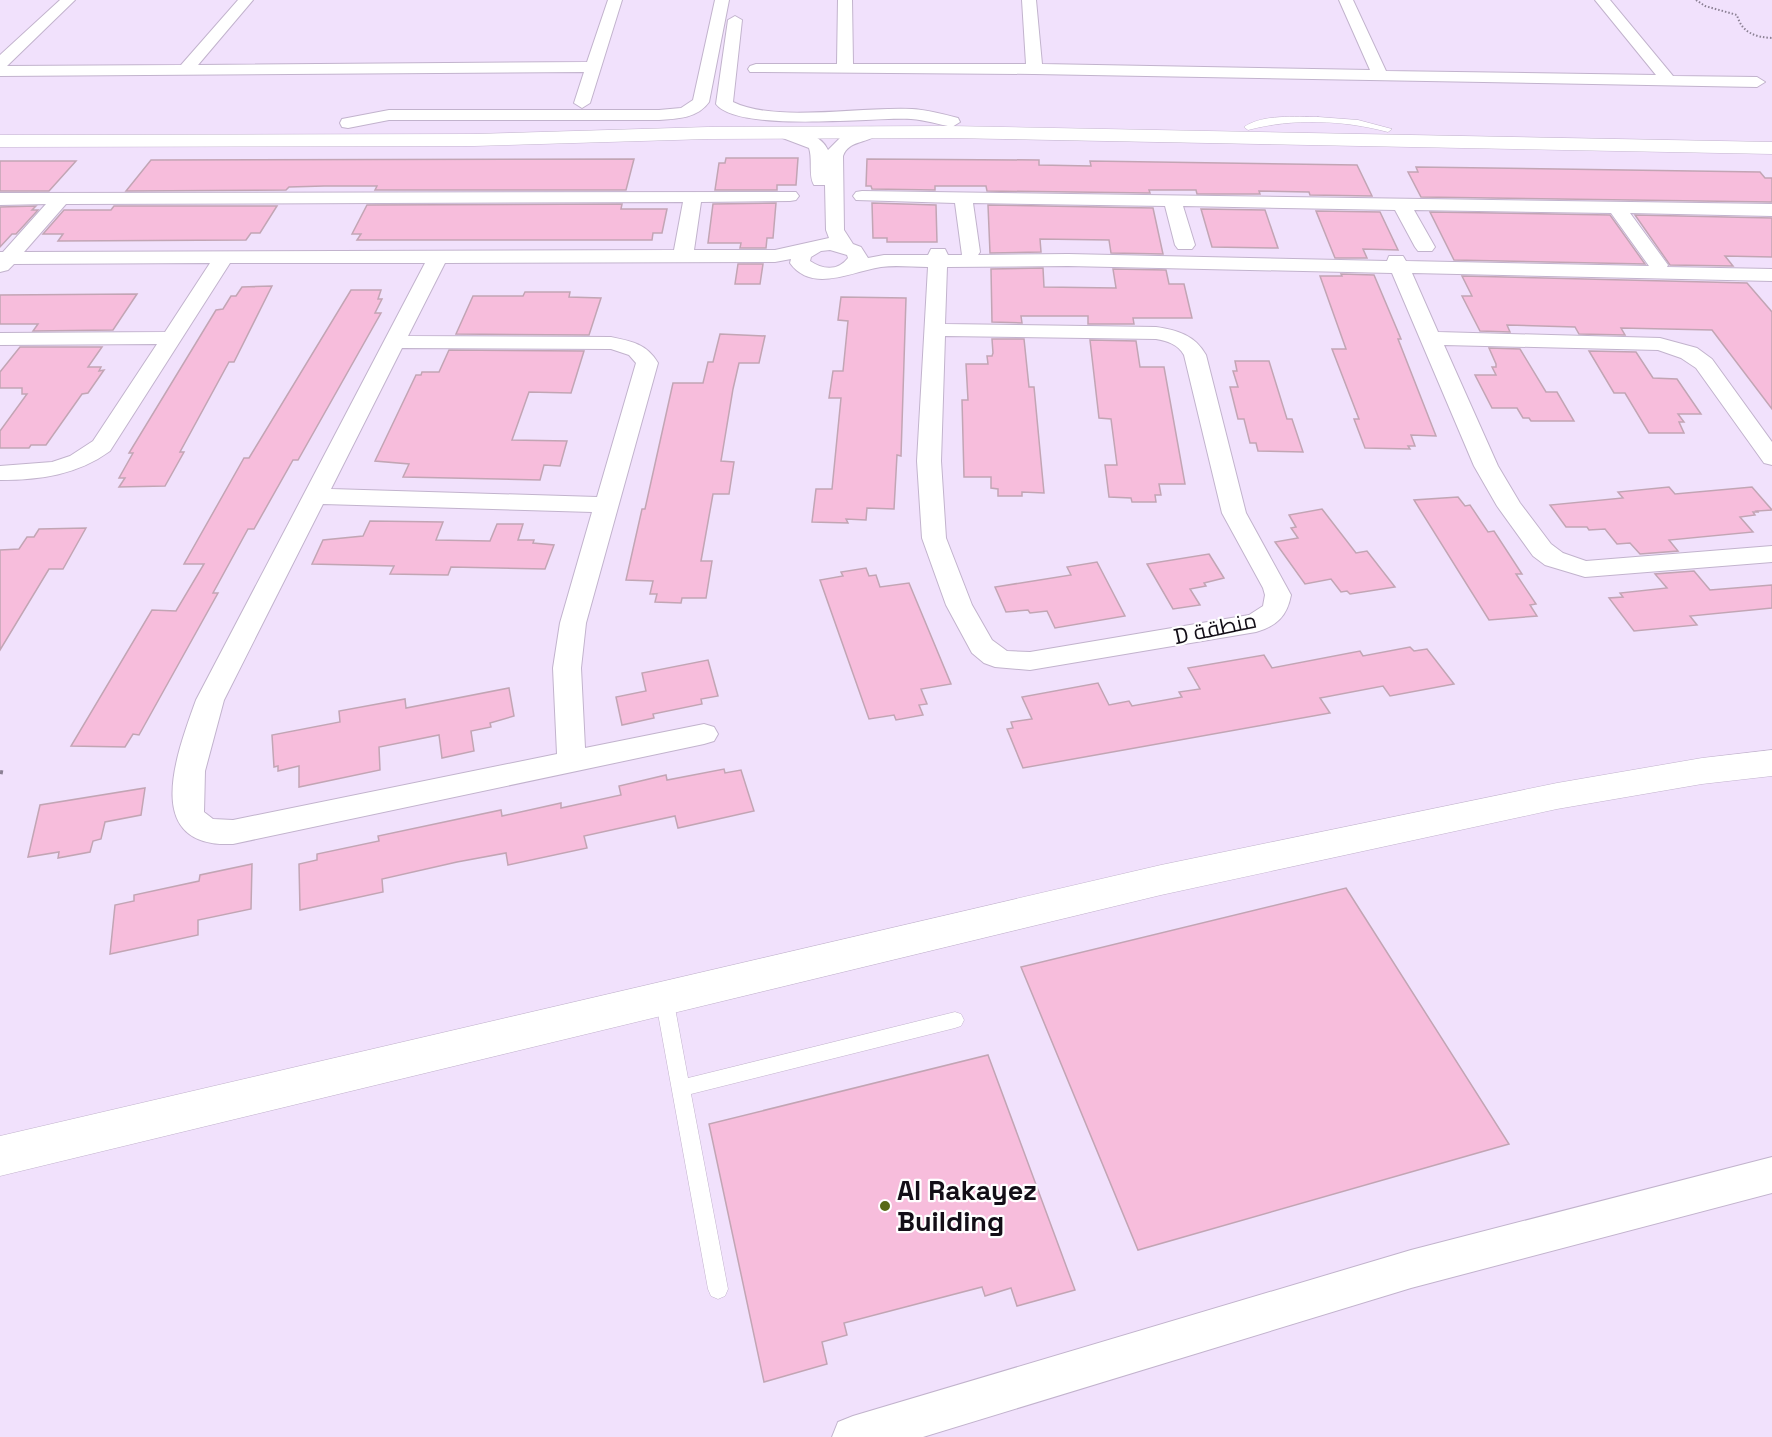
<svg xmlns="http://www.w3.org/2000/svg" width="1772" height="1437" viewBox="0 0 1772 1437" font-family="'Space Grotesk',Cairo,sans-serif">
<rect width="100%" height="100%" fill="#f1e1fc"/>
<g fill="#f7bddc" stroke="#c2a5b4" stroke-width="1.5">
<polygon points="726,158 798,158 796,185 777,185 777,190 715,190 719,163 725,163"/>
<polygon points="634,159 626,190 375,190 377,186 324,186 289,187 286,190 126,191 151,160"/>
<polygon points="867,159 1039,160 1039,165 1091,166 1090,161 1357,165 1372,196 1310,195 1309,192 1259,191 1260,194 1197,194 1196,190 1149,190 1150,193 987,191 986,186 935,186 935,190 872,189 871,186 866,186"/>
<polygon points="0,161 76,161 49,191 0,191"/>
<polygon points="1416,167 1760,172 1765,178 1772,178 1772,202 1421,197 1408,172 1418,172"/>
<polygon points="776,203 773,238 767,238 766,248 740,248 741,243 708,243 713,204"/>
<polygon points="872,203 936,205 937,242 887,242 887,238 873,238"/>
<polygon points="622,204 621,209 667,209 662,233 653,233 652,240 357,240 361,234 352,234 367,205"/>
<polygon points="988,205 1153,208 1163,254 1111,253 1109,240 1040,239 1041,252 990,253"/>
<polygon points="36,206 32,210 38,210 16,234 12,234 0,247 0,207"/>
<polygon points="114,206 277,206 260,233 251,233 246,240 58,241 63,234 43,234 64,210 111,210"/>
<polygon points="1201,209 1265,210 1278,248 1212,247"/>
<polygon points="1316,211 1380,212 1398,250 1363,249 1367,258 1335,258"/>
<polygon points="1430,212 1610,215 1645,264 1454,260"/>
<polygon points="1635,215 1772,218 1772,257 1725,256 1733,266 1670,265"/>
<polygon points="738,264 763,264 760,284 735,284"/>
<polygon points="1043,268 1044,287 1116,288 1113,269 1166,270 1169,284 1184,284 1192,318 1133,318 1134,324 1088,324 1088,316 1021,316 1022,323 992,322 991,269"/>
<polygon points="1341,274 1374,275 1401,339 1398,339 1436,436 1411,435 1415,446 1408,446 1410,449 1365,448 1354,419 1359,419 1332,349 1346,349 1320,276 1342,276"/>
<polygon points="1462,276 1747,283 1772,312 1772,409 1712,330 1621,328 1625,335 1579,334 1575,327 1507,325 1510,332 1480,331 1462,296 1472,296"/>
<polygon points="272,286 234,362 229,362 180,452 184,452 165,486 119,487 125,478 119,478 133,453 129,453 216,310 223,309 231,296 236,296 242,287"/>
<polygon points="351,290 381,290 378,299 382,299 375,313 381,313 298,460 293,460 254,529 248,529 213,593 218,593 139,735 133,734 125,747 71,746 152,610 176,611 204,564 184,564 244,458 249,458"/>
<polygon points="525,292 570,292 569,297 601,298 589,335 456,334 473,296 523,296"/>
<polygon points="137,294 113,330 33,331 38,324 0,324 0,295"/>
<polygon points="841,297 906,298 901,456 897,455 894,509 867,508 866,520 846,519 848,523 812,522 816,489 832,489 841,398 829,398 833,371 843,371 848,321 838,320"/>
<polygon points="720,334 765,336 759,363 739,363 733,389 721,461 734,462 729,494 713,494 701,561 712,561 706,598 682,598 681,603 655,602 657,594 650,594 653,581 626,580 642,509 645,509 673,383 703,383 708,362 713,362"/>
<polygon points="992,339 1024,339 1029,387 1034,387 1044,493 1022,492 1022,496 998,496 998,489 991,488 991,477 964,477 962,400 968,400 966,364 988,364 987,356 992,356 993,353"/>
<polygon points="1090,340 1136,341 1140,367 1164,367 1185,484 1159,484 1161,495 1155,495 1156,502 1132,502 1131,498 1109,497 1105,465 1117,465 1111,419 1099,418"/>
<polygon points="20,347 102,347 88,367 101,367 99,371 104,370 88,393 82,394 46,445 31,445 29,448 0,448 0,431 27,394 22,394 22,388 0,388 0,372"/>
<polygon points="1489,348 1520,349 1546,392 1557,392 1574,421 1531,421 1529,418 1523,418 1517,408 1492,408 1475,375 1496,375 1492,367 1496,367 1496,364"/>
<polygon points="449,350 584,351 571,393 529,392 512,440 567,441 560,466 544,465 540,480 403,477 409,464 375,461 416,375 421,375 422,372 439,372"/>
<polygon points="1589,351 1636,352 1653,378 1677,379 1701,414 1678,414 1684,422 1679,422 1684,433 1649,433 1625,393 1614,393"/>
<polygon points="1235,361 1269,361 1287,419 1292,419 1303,452 1258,451 1256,443 1250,443 1244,419 1238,419 1230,387 1238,387 1233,371 1237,371"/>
<polygon points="1669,487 1675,494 1752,487 1772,510 1757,511 1759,512 1753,512 1755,515 1740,517 1753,532 1669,540 1678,551 1640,554 1630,543 1617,544 1605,529 1589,530 1587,527 1566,527 1550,505 1623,498 1618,492"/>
<polygon points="1458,497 1465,506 1470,505 1488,532 1494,531 1522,574 1516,574 1536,604 1530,605 1537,616 1489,620 1414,500"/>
<polygon points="1322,509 1356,553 1367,551 1395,587 1350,594 1347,591 1341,592 1331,579 1305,584 1275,542 1298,538 1291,528 1296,527 1289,515"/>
<polygon points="370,521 443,522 436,540 490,541 497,524 523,524 518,540 534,540 533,543 554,545 545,569 451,567 448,575 390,574 394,566 312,564 323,540 363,536"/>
<polygon points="86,528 63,569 49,569 0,650 0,550 19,549 27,537 34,537 39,529"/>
<polygon points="1209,554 1224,578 1204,583 1206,586 1190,589 1200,605 1173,609 1147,564"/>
<polygon points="1097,562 1125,616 1055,628 1047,611 1030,613 1028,610 1006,612 995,587 1071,575 1067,567"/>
<polygon points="866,568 869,576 876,575 880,587 909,583 951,684 921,689 927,704 919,705 923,715 896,720 894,715 869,719 820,580 843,576 841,572"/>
<polygon points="1694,571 1710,590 1772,585 1772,608 1690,616 1697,625 1634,631 1609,598 1623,597 1620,593 1667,588 1655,574"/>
<polygon points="1410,647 1414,651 1427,649 1454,684 1390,696 1383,686 1320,698 1330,713 1023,768 1007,729 1013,728 1011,722 1032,719 1022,697 1098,683 1109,705 1129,701 1132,706 1182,697 1179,692 1200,689 1188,668 1264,655 1272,668 1360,651 1363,656"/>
<polygon points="708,660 718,696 701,699 702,704 653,714 654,718 622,725 616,697 646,691 642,673"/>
<polygon points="509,688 514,716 490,723 491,727 471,731 474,751 442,758 439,735 379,747 380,770 299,787 299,766 278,771 278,766 274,767 272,735 340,722 339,711 405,699 406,708"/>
<polygon points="724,769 725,773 741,770 754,811 678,828 675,816 584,836 587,848 508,865 506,853 457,862 382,879 383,892 300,910 299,864 317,860 317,854 379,841 378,836 501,810 502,816 561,803 561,808 621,795 619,786 666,775 667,780"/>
<polygon points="145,788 141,815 105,822 101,839 93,841 90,852 58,858 59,852 28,857 40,805"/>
<polygon points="252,864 251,909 198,920 198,935 110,954 115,905 134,901 134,895 199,881 200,875"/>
<polygon points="1346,888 1509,1144 1138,1250 1021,967"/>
<polygon points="988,1055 1075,1290 1017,1306 1011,1288 985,1296 982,1287 844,1323 847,1335 822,1342 827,1364 764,1382 709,1124"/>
</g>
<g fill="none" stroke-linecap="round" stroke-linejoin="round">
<g stroke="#c2b3cd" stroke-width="1">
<g id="service">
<path d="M1318 117 1358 120 1392 129 1388 132C1343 120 1293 118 1248 130L1244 127C1263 114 1295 117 1318 117Z"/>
<polygon points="664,989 670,992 673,997 688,1078 955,1012 961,1014 964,1020 961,1026 955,1028 691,1094 728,1289 725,1296 718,1299 711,1296 708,1289 655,997 658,992"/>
</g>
</g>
<g stroke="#c2b3cd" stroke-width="2">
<g id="minor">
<polygon points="60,0 75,0 7,66 181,65 238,0 253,0 198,65 587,62 608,0 622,0 590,103 582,108 574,103 584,72 0,76 0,55"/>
<path d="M715 0H729L709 102C698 118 677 119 659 120H389L348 128 342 127 340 123 342 119 389 110H659L681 108 693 100Z"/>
<polygon points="838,0 852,0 853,64 1026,64 1022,0 1036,0 1042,64 1370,70 1339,0 1353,0 1386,71 1656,75 1595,0 1610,0 1673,76 1757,77 1765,82 1757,87 1034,74 750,72 748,69 750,66 756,64 837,64"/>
<path d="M735 16 742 20 733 102C775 123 863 106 912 109 928 110 943 114 958 118L960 122 952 127C938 124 925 120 911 119 873 117 738 133 716 104L728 20Z"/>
<path d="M871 127 877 128 880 132C870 144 849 139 843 156L844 230 853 244 861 247 868 258 884 255H928L931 249H945L948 255H962L955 203 856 200 853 196 856 192 862 191 1772 204V216L1630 213 1668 265 1667 267 1772 269V281L1412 273 1438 332 1660 338 1697 348 1712 359 1772 442V465L1764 463 1696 368 1681 358 1658 350 1444 345 1498 466 1520 503 1551 544 1563 553 1586 561 1772 546V562L1585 577 1545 565 1533 556 1497 506 1474 466 1392 273 1068 266 947 267 945 324 1156 327C1177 330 1195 335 1206 355L1246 513 1291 595C1287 616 1277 626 1256 632L1030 670 995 667 984 663 972 653 946 605 922 538 917 461 928 267C912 267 896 265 881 267 853 271 812 294 790 263L791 259 775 262 445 263 408 336 611 337C631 341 647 344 658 363L586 623 581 668 585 748 704 724 714 727 718 734 714 741 704 744 233 844C140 848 177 753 196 700L425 263H230L110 451C77 475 40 480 0 480V466L52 462 70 456 93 441 157 344 0 345V333L165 332 210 263 14 264 8 270 0 272V252H3L46 204 0 205V193L796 192 799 196 796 200 790 201 701 202 694 250H775L829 238 826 230 825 185H814C808 175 813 160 809 148L780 137 777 133 780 129C795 126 822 135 828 150L842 136ZM683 202 674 250 24 252 66 204ZM973 203 1165 206 1175 245 1178 249H1192L1195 245 1183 206 1395 210 1415 247 1418 251H1432L1435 247 1414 210 1611 213 1649 266 1406 261 1403 256H1389L1387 261 1068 254 978 255 980 252ZM830 250 847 255 848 258C838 271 823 270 810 261L811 257 821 251ZM945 336 1156 339C1167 341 1178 344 1184 355L1222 513 1263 588 1265 595 1263 606 1249 615 1030 652 1007 651 992 640 972 605 946 538 941 461ZM402 348 611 349 629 355 636 363 597 497 331 489ZM323 504 592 512 560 623 553 668 557 754 233 820 213 819 204 812 205 771 224 700Z"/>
<polygon points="1772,1157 1772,1193 1411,1288 923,1437 832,1437 838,1422 853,1416 1411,1250"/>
</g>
</g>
<g stroke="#c2b3cd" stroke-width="1">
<g id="tertiary">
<polygon points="949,126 1772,142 1772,154 949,138 708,139 474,146 0,147 0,135 474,134 708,127"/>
<polygon points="1772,750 1772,776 1702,784 1557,809 1161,895 0,1176 0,1136 1161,865 1557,783 1702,758"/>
</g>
</g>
<path stroke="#8c8194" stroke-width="2" stroke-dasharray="1.5 2" stroke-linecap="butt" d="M1696 0 1705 6 1737 15C1742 33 1755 37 1772 38"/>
<polyline stroke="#8c8194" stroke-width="4" stroke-dasharray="3 4.5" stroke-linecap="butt" points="0,772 6,773"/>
<use href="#service" fill="#fff" fill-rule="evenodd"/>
<use href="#minor" fill="#fff" fill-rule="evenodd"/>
<use href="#tertiary" fill="#fff" fill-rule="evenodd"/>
</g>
<circle fill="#576914" stroke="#fff" stroke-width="2" cx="885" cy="1206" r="6"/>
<g text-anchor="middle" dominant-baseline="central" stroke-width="4.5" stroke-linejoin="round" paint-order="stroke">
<g font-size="22" fill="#130e17" stroke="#fff">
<text transform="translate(1215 628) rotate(-12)">D منطقة</text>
</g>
<g font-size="27" font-weight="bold" fill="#130e17" stroke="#fff" text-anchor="start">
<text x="897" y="1190">Al Rakayez<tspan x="897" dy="31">Building</tspan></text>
</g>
</g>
</svg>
